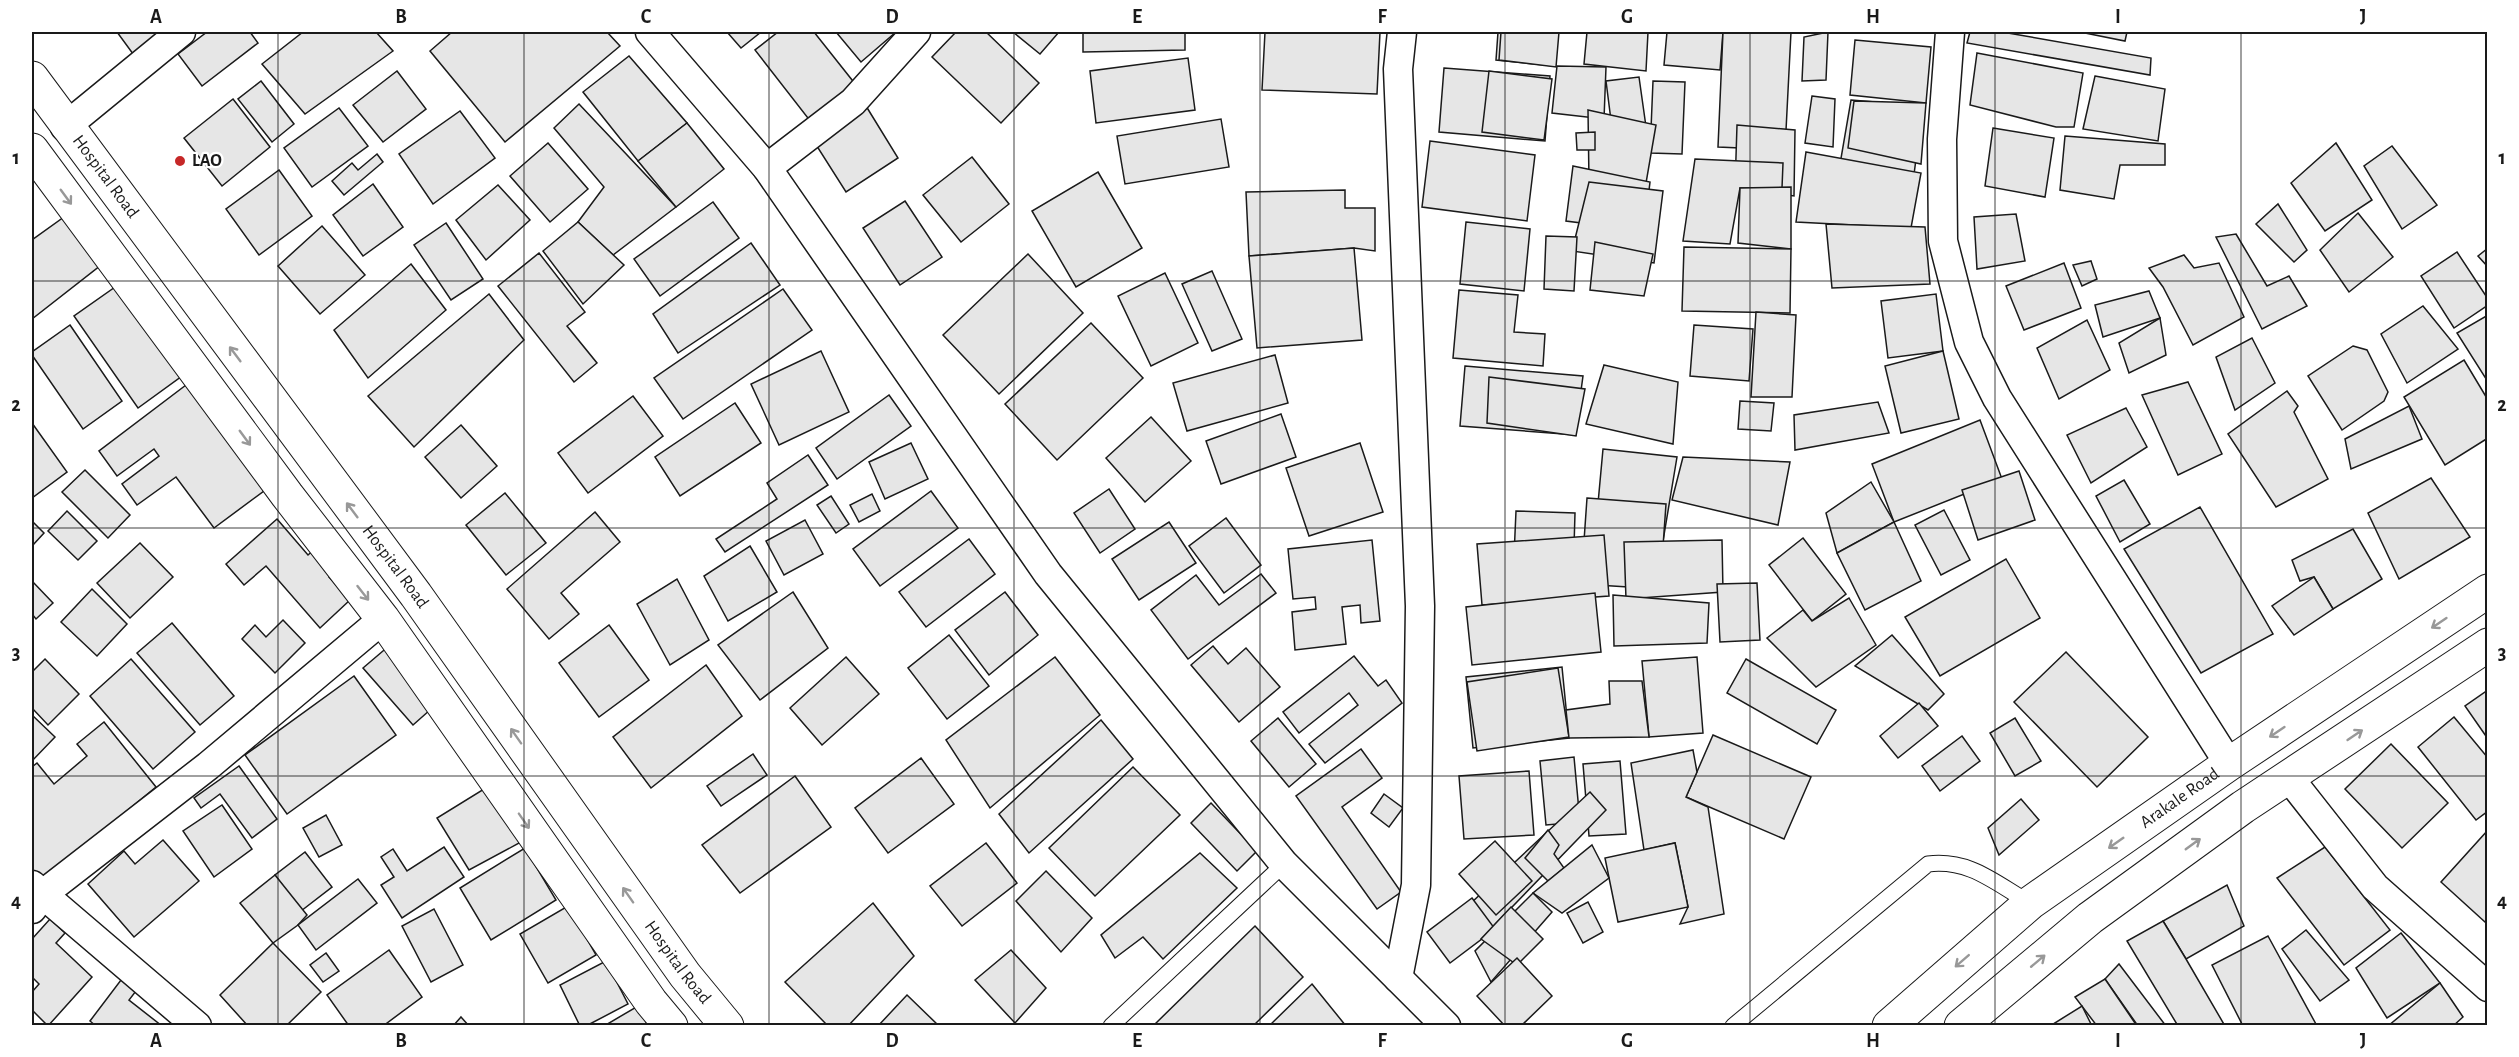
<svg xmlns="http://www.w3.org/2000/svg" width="2519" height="1057" viewBox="0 0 2519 1057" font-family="'Alegreya Sans',sans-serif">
<rect width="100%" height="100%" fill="#fff"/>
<g fill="#e6e6e6" stroke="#1a1a1a" stroke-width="1.5">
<polygon points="117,32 173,32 136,58"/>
<polygon points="207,32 250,32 258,43 202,86 178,54"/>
<polygon points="303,32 376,32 393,51 305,114 262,64"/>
<polygon points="452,32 607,32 620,46 505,142 430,51"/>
<polygon points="727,32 761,32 741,48"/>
<polygon points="778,32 814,32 856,85 811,122 755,50"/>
<polygon points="836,32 896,32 861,62"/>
<polygon points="956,32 986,32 1039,83 1001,123 932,57"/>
<polygon points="1013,32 1059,32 1040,54"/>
<polygon points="1083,32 1185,32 1185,50 1083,52"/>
<polygon points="1265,32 1380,32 1377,94 1262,90"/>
<polygon points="1498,32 1557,32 1554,66 1496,60"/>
<polygon points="1501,32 1559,32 1556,67 1499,60"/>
<polygon points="1587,32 1648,32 1646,71 1584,64"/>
<polygon points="1667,32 1723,32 1720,70 1664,65"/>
<polygon points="1723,32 1791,32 1785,150 1718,147"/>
<polygon points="1828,32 1826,80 1802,81 1804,37"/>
<polygon points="1970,32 2002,32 2151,58 2150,75 1967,43"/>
<polygon points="2080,32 2127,32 2125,41"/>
<polygon points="1855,40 1931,47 1926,103 1850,95"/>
<polygon points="1977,53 2083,73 2074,127 2056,127 1970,105"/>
<polygon points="629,56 687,123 638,161 583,92"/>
<polygon points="1188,58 1195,110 1096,123 1090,71"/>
<polygon points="1557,66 1606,67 1604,119 1552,113"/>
<polygon points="1444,68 1550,76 1545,141 1439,132"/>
<polygon points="397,71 426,109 383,142 353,105"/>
<polygon points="1489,71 1552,79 1544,140 1482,132"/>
<polygon points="2095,76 2165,89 2158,141 2083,129"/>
<polygon points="1639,77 1650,155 1616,160 1606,81"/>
<polygon points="261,81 294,124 272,142 238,99"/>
<polygon points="1653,81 1685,82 1682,154 1650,153"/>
<polygon points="1812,96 1835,99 1833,147 1805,143"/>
<polygon points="233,99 270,147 222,186 184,138"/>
<polygon points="1851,100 1923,106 1906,235 1828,234"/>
<polygon points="1854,101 1926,103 1921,164 1848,148"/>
<polygon points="579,104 676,207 613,255 578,222 604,187 554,128"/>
<polygon points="866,106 898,158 846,192 813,140"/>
<polygon points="339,108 368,146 312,187 284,148"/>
<polygon points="1588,110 1656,125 1645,189 1589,182"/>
<polygon points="460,111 495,158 433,204 399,154"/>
<polygon points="1221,119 1229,167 1125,184 1117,136"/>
<polygon points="687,123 724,169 676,207 638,161"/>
<polygon points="1737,125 1795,130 1794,196 1735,188"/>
<polygon points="1993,128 2054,138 2045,197 1985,186"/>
<polygon points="1595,132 1595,150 1577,150 1576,133"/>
<polygon points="2065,136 2165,144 2165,165 2120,165 2114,199 2060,190"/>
<polygon points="1430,141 1535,155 1527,221 1422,207"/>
<polygon points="548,143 588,189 550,222 510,176"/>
<polygon points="2336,143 2372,200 2325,231 2291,183"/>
<polygon points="2392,146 2437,205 2402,229 2364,166"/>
<polygon points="1806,152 1921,173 1911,228 1796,222"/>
<polygon points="377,154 383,162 344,195 332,181 352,163 358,170"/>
<polygon points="972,157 1009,204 961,242 923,195"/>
<polygon points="1695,159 1783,163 1782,188 1740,188 1730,244 1683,241"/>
<polygon points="1573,166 1650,182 1644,231 1566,221"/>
<polygon points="279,170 312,216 259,255 226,209"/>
<polygon points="1098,172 1142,248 1076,287 1032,211"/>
<polygon points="1589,182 1663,191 1654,263 1572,251"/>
<polygon points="373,184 403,227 363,256 333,215"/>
<polygon points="498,185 530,220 486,260 456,220"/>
<polygon points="1791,187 1791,249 1738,243 1740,188"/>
<polygon points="1345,190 1345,208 1375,208 1375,251 1354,248 1249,256 1246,192"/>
<polygon points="905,201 942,257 900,285 863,228"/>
<polygon points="713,202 739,238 660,296 634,259"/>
<polygon points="2278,204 2307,250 2294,262 2256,224"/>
<polygon points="2358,213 2393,257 2349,292 2320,250"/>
<polygon points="2016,214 2025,261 1977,269 1974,217"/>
<polygon points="64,217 101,265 32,319 32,240"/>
<polygon points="578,222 624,265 583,304 543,251"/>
<polygon points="1466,222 1530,229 1524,291 1460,284"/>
<polygon points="446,223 483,279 451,300 414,245"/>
<polygon points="1826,224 1925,227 1930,284 1832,288"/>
<polygon points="322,226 365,275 320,314 278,266"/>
<polygon points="2236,234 2267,286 2289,276 2307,306 2262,329 2216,237"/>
<polygon points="1546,236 1577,237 1574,291 1544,289"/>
<polygon points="1595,242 1653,254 1644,296 1590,290"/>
<polygon points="751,243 780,285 678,353 653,314"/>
<polygon points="1684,247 1791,249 1790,313 1682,311"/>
<polygon points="1354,248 1362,340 1257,348 1249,256"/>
<polygon points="2488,248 2488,267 2478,256"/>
<polygon points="2457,252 2488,299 2488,305 2454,328 2421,276"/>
<polygon points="539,253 585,312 567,326 597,363 574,382 498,286"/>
<polygon points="1028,254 1083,313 999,394 943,335"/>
<polygon points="2184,255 2194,268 2219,263 2244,317 2193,345 2163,287 2149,268"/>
<polygon points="2091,261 2097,279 2082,286 2073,265"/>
<polygon points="2064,263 2081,308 2024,330 2006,286"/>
<polygon points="411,264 446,310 368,378 334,330"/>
<polygon points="1212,271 1242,339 1212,351 1182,284"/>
<polygon points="1165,273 1198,343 1151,366 1118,296"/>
<polygon points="118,285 182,376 138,408 74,316"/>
<polygon points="783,289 812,330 683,419 654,378"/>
<polygon points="1459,290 1518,295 1514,332 1545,334 1543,366 1453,358"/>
<polygon points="2149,291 2160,318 2103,337 2095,305"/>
<polygon points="489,294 524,340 414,447 368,396"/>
<polygon points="1936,294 1943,351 1888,358 1881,301"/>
<polygon points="2423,306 2458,349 2407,383 2381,334"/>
<polygon points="1756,312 1796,315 1792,397 1751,397"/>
<polygon points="2488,315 2488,382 2457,333"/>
<polygon points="2160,318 2166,355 2129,373 2119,343"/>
<polygon points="2087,320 2110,370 2059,399 2037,348"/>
<polygon points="1091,323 1143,378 1057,460 1005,404"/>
<polygon points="70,325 122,401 83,429 32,355 32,352"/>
<polygon points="1694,325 1753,329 1749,381 1690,376"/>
<polygon points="2252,338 2275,383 2235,410 2216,357"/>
<polygon points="2353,346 2367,350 2388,392 2384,401 2342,430 2308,376"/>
<polygon points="821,351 849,412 779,445 751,384"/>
<polygon points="1943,351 1959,419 1901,433 1885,366"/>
<polygon points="1275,355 1288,403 1187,431 1173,383"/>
<polygon points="2464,360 2488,400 2488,438 2445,465 2404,397"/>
<polygon points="1604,365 1678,382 1673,444 1586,424"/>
<polygon points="1465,366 1583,376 1580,398 1545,396 1544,417 1574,419 1576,435 1460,426"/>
<polygon points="1489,377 1585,389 1576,436 1487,423"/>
<polygon points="190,382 268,488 214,528 176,477 137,505 122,484 159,456 154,449 117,476 99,451"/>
<polygon points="2188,382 2222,454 2178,475 2142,395"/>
<polygon points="2287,391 2298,406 2294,412 2328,479 2276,507 2228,434"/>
<polygon points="889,395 911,426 837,479 816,448"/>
<polygon points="633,396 663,436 588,493 558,453"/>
<polygon points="1740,401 1774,403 1771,431 1738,429"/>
<polygon points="1878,402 1889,433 1795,450 1794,415"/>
<polygon points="735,403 761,443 680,496 655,457"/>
<polygon points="2409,406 2422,439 2351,469 2345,439"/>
<polygon points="2126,408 2147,447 2091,483 2067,435"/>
<polygon points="1281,414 1296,457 1221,484 1206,441"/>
<polygon points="1151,417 1191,461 1145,502 1106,458"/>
<polygon points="1980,420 2002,479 1894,522 1872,464"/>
<polygon points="32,423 67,472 32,498"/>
<polygon points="461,425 497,466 461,498 425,457"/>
<polygon points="911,443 928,479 885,499 869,462"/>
<polygon points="1360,443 1383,512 1309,536 1286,468"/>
<polygon points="1603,449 1677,457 1663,541 1595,536"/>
<polygon points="808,455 828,485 725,552 716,539 777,499 767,483"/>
<polygon points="1683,457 1790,462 1778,525 1672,500"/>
<polygon points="85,470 130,515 108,538 62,492"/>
<polygon points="2019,471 2035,520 1978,540 1962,490"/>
<polygon points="2431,478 2470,537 2399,579 2368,513"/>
<polygon points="2124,480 2150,524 2120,542 2096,496"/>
<polygon points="1871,482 1894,522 1837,553 1826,513"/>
<polygon points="1109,489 1135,529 1100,553 1074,513"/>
<polygon points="931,491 958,528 880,586 853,549"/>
<polygon points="505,493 546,543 506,575 466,525"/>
<polygon points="872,494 880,511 859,522 850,505"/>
<polygon points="831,496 849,524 836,533 817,505"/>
<polygon points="1587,498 1666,504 1660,589 1581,584"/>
<polygon points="2200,507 2273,634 2201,673 2124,549"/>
<polygon points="1944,510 1970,560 1941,575 1915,525"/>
<polygon points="67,511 97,541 78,560 48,531"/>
<polygon points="1516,511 1575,513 1573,581 1513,579"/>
<polygon points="595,512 620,542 561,593 579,614 549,639 507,589"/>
<polygon points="1226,518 1261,565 1224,593 1189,546"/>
<polygon points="277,519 308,555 317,547 338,569 329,577 350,600 320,628 266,566 244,585 226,564"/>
<polygon points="805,520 823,554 784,575 766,541"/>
<polygon points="32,521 44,533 32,546"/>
<polygon points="1169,522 1196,563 1139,600 1112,559"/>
<polygon points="1894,522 1921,581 1865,610 1837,553"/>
<polygon points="2353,529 2382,579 2333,609 2314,577 2300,581 2292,560"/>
<polygon points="1604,535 1609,596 1482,605 1477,544"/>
<polygon points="1803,538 1846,594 1812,621 1769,565"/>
<polygon points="969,539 995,574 926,627 899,592"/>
<polygon points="1372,540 1380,621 1361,623 1360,605 1342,607 1346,644 1295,650 1292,612 1316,609 1315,597 1293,599 1288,549"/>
<polygon points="1722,540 1723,592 1626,599 1624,542"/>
<polygon points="140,543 173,577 130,618 97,583"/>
<polygon points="750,546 777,592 728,621 704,576"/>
<polygon points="2006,559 2040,618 1940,676 1905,617"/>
<polygon points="1261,574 1276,593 1188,659 1151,610 1196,575 1219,605"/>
<polygon points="2314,577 2333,609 2294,635 2272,606"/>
<polygon points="677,579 709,640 670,665 637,604"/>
<polygon points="32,581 53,603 36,619 32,614"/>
<polygon points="1757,583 1760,640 1720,642 1717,584"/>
<polygon points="92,589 127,624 97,656 61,622"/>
<polygon points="793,592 828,648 760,700 718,645"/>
<polygon points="1005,592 1038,635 989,675 955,630"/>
<polygon points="1595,593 1601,652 1472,665 1466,607"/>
<polygon points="1613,595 1709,603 1707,643 1614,646"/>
<polygon points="1849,598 1876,645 1816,687 1767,638 1803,610 1812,621"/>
<polygon points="283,620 305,643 275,673 242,639 255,625 266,637"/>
<polygon points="172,623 234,696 200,725 137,653"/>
<polygon points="609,625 649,680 599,717 559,663"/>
<polygon points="949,635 989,686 947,719 908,668"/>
<polygon points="1892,635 1944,694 1928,710 1855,666"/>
<polygon points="390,645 439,702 413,725 363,668"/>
<polygon points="1213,646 1228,664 1246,648 1280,687 1239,722 1191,665"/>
<polygon points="2066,652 2148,737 2097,787 2014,702"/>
<polygon points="1354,656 1378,686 1386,680 1402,703 1325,763 1309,744 1358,705 1349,693 1299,733 1283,712"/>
<polygon points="846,657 879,694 822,745 790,708"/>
<polygon points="1055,657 1100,715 990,808 946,740"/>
<polygon points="1697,657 1703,733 1649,737 1642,661"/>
<polygon points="45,659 79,694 48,725 32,708 32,672"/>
<polygon points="131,659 195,732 153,769 90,696"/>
<polygon points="1746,659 1836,710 1817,744 1727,693"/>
<polygon points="706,665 742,716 651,788 613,737"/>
<polygon points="1562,667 1569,738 1473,748 1466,677"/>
<polygon points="1558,668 1569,737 1477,751 1467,682"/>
<polygon points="354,676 396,735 287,814 245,755"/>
<polygon points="1609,681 1642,681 1649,737 1569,738 1566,710 1610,704"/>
<polygon points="2488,690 2488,739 2465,706"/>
<polygon points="1919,703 1938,726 1898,758 1880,736"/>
<polygon points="32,715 55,737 32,761"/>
<polygon points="2454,717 2488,758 2488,811 2476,820 2418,747"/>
<polygon points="1278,718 1316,764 1289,787 1251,741"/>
<polygon points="2015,718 2041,761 2015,776 1990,733"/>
<polygon points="1101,720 1133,759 1029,853 999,814"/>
<polygon points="104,722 156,787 41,881 32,869 32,767 37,763 54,784 87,756 77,744"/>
<polygon points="1713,735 1811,777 1784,839 1686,797"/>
<polygon points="1962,736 1980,761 1940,791 1922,766"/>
<polygon points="2391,744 2448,803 2402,848 2345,789"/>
<polygon points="1361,749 1382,778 1342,807 1401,892 1377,909 1296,796"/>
<polygon points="1693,750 1697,772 1686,797 1708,807 1724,914 1680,924 1688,907 1675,843 1644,850 1631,763"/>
<polygon points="753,754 767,775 721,806 707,786"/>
<polygon points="1574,757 1580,822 1546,825 1540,761"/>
<polygon points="921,758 954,804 888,853 855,808"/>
<polygon points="1620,761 1626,834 1589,836 1583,764"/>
<polygon points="239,766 277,819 252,838 220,794 201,808 194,798"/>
<polygon points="1133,767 1180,815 1095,896 1049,848"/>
<polygon points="1529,771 1534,835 1464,839 1459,776"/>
<polygon points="795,776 831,827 740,893 702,845"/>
<polygon points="484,789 521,842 469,870 437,818"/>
<polygon points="1590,792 1606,810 1481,939 1456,917"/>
<polygon points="1384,794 1403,808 1389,827 1371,813"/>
<polygon points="2021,799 2039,820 1999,855 1988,828"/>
<polygon points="1211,803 1257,851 1237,871 1191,823"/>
<polygon points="222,805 252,849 214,877 183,831"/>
<polygon points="326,815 342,845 319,857 303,828"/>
<polygon points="1548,830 1559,845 1554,854 1564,868 1548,881 1525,858"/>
<polygon points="2488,830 2488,919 2485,922 2441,882"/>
<polygon points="163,840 199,881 134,937 88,884 124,851 135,864"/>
<polygon points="1495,841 1532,881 1496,915 1459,874"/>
<polygon points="986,843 1017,883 962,926 930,886"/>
<polygon points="1675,843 1688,907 1618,922 1605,858"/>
<polygon points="1592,845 1609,878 1562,913 1533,893"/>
<polygon points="444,847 464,877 402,918 381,885 394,877 381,857 393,849 407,871"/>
<polygon points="2325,847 2390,930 2344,965 2277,878"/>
<polygon points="525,848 556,900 491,940 460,888"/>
<polygon points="305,852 332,887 301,911 275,875"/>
<polygon points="1200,853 1237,888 1163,959 1143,937 1115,958 1101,935"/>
<polygon points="1046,871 1092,918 1061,952 1016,901"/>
<polygon points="275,875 307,915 298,925 273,943 240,903"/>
<polygon points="358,879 377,903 316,950 298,925"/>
<polygon points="2227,885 2244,926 2186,959 2163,921"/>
<polygon points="1533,893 1552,912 1491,982 1475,951"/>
<polygon points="1472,898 1495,929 1450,963 1427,932"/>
<polygon points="1588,902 1603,932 1583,943 1567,913"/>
<polygon points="873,903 914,956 848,1026 828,1026 785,982"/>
<polygon points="568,906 596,955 548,983 520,934"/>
<polygon points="1511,907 1543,939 1517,965 1481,939"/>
<polygon points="434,909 463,965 431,982 402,926"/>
<polygon points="50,919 65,933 56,943 92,977 48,1026 32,1010 32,992 39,984 32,977 32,939"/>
<polygon points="2163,921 2186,959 2225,1026 2178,1026 2127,941"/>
<polygon points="1255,926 1303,977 1253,1026 1153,1026"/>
<polygon points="2306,930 2349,980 2320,1001 2282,949"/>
<polygon points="2401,933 2440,983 2387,1018 2356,968"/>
<polygon points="2268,936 2317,1026 2243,1026 2212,965"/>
<polygon points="273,943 321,992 286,1026 248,1026 220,995"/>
<polygon points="389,950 422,997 383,1026 349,1026 327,995"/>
<polygon points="1011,950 1046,988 1015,1023 975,980"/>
<polygon points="326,953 339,971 323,982 310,965"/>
<polygon points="1517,958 1552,996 1521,1026 1505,1026 1477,996"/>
<polygon points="606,961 628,1004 586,1026 580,1026 560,985"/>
<polygon points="2119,964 2166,1026 2138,1026 2105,979"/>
<polygon points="2105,979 2137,1026 2097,1026 2075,997"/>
<polygon points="121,980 136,991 129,1000 162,1026 96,1026 90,1021"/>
<polygon points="2440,983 2463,1017 2453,1026 2388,1026"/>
<polygon points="1312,984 1346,1026 1269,1026"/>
<polygon points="907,995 939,1026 878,1026"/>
<polygon points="638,1006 648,1026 604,1026"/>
<polygon points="2082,1006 2092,1026 2050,1026"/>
<polygon points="461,1017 469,1026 453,1026"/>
</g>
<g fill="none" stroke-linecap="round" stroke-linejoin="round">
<g stroke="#1a1a1a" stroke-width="17">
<g id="lane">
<polyline points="1111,1026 1284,864"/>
<path d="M1733 1026 1928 864C1970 859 1995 883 2030 903"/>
</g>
</g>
<g stroke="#1a1a1a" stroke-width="31">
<g id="street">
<polyline points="650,32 767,168 1048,574 1284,864 1446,1026"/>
<polyline points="1950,32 1942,139 1943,241 1969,342 1997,398 2229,764"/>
<polyline points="65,127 181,32"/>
<polyline points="767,168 853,102 916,32"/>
<polyline points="2290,779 2375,887 2488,987"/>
<polyline points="32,885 197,1026"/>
<polyline points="32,909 43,894 208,766 383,619"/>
<polyline points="1398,978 1416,885 1420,606 1398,69 1402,32"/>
</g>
</g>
<g stroke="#1a1a1a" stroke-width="35">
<g id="secondary">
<path id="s1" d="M32 78 416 595 685 975 727 1026"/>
<polyline points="32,150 287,495 383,619 651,1002 671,1026"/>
<path id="s2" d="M1889 1026 2030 903 2229 764 2488 591"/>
<polyline points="1961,1026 2090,918 2243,807 2488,645"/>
</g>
</g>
<use href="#lane" stroke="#fff" stroke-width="15"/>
<use href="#street" stroke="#fff" stroke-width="28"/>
<use href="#secondary" stroke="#fff" stroke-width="33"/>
</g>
<defs><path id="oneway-shaft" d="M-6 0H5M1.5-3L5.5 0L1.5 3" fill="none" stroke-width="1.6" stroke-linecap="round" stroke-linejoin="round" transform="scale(1.5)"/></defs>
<g stroke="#989898">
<use href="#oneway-shaft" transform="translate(66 197) rotate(54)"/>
<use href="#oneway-shaft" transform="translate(235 354) rotate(-127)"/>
<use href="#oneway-shaft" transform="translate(245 438) rotate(54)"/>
<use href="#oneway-shaft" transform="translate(352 510) rotate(-127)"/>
<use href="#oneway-shaft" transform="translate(363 593) rotate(52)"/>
<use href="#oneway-shaft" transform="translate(2439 623) rotate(146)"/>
<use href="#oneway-shaft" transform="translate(2277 732) rotate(146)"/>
<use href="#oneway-shaft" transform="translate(2355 735) rotate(-34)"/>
<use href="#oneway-shaft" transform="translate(516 736) rotate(-125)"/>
<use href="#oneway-shaft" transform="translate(524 821) rotate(55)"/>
<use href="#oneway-shaft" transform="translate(2116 843) rotate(145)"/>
<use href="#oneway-shaft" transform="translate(2193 844) rotate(-36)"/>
<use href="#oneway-shaft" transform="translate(628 895) rotate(-125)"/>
<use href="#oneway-shaft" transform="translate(1962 961) rotate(139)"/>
<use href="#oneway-shaft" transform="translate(2038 961) rotate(-40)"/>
</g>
<path fill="none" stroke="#1a1a1a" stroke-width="1.5" stroke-opacity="0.55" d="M278 32V1026M524 32V1026M769 32V1026M1014 32V1026M1260 32V1026M1505 32V1026M1750 32V1026M1995 32V1026M2241 32V1026M32 281H2488M32 528H2488M32 776H2488"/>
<circle fill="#c62828" stroke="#fff" stroke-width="2" cx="180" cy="161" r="6"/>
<g text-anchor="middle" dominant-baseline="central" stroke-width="4.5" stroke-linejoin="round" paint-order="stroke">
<g font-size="18" font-weight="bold" fill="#1a1a1a" stroke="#fff" text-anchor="start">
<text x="192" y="161">LAO</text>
</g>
<g font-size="18" fill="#1a1a1a" stroke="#fff">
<text stroke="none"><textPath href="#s1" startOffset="123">Hospital Road</textPath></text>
<text stroke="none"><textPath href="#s1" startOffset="609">Hospital Road</textPath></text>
<text stroke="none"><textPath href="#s2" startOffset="370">Arakale Road</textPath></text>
<text stroke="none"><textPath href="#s1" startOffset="1095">Hospital Road</textPath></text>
</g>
</g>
<rect width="2519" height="1057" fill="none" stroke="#ffffff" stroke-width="66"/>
<rect x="33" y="33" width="2453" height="991" fill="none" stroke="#1a1a1a" stroke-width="2"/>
<g font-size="20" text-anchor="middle" font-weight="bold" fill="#1a1a1a">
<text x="156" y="23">A</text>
<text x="401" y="23">B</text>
<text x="646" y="23">C</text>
<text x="892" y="23">D</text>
<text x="1137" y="23">E</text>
<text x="1382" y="23">F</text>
<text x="1627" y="23">G</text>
<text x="1873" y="23">H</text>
<text x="2118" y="23">I</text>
<text x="2363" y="23">J</text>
<text x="16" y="164">1</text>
<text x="2502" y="164">1</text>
<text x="16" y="411">2</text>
<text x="2502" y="411">2</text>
<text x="16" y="659">3</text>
<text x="2502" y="659">3</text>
<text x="16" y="907">4</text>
<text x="2502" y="907">4</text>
<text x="156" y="1047">A</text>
<text x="401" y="1047">B</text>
<text x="646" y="1047">C</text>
<text x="892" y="1047">D</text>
<text x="1137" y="1047">E</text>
<text x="1382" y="1047">F</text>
<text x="1627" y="1047">G</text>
<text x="1873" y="1047">H</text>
<text x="2118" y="1047">I</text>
<text x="2363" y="1047">J</text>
</g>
</svg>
